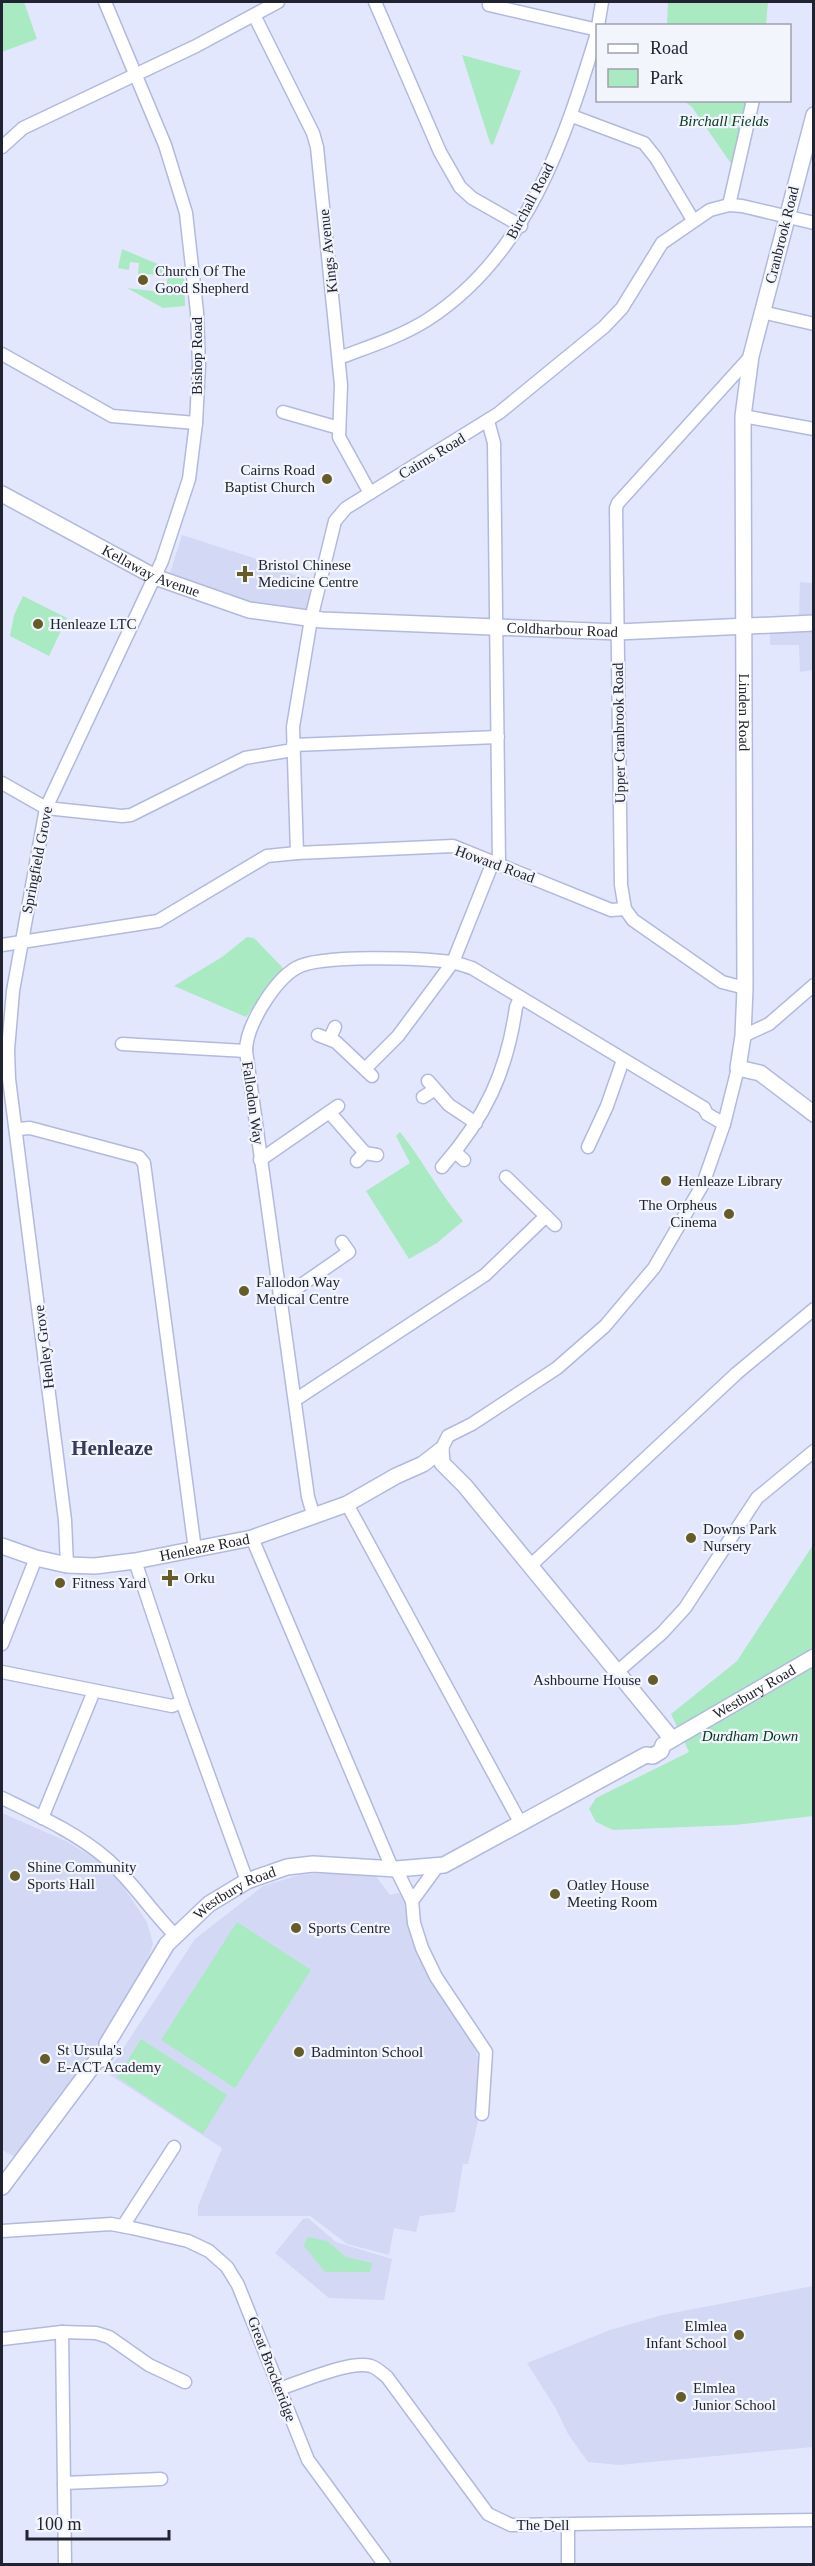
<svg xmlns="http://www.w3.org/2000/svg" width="815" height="2566" viewBox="0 0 815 2566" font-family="Georgia,serif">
<rect width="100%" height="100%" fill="#e3e7fe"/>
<g fill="#d3d8f4">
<polygon points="182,535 275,565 274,570 320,580 312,616 243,602 170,573"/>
<polygon points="800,582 813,583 813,670 800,672 799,645 770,645 770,619 799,618"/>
<polygon points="2,1813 66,1841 96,1859 120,1882 147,1922 153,1944 145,1968 24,2162 2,2150"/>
<polygon points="346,1872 376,1876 390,1895 397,1893 407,1896 409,1914 472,2038 480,2065 479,2117 468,2164 463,2164 455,2212 420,2216 416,2232 394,2228 389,2255 347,2244 310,2216 198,2216 198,2206 222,2148 107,2073 195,1939 263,1886 299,1875"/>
<polygon points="308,2218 336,2242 392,2259 384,2300 329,2298 275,2253 303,2219"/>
<polygon points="813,2286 813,2447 619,2465 588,2462 568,2434 556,2409 527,2363 610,2330 662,2315"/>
</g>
<g fill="#a9eac3">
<polygon points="2,2 24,2 37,39 2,52"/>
<polygon points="668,2 768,2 766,25 667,25"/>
<polygon points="462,55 521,71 493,145 490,143"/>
<polygon points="684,101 749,101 734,168 692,107"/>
<polygon points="122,249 184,275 185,306 163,308 127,288 161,292 165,295 168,275 138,274 139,263 130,262 129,270 118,268"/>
<polygon points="23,596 67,618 49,656 10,636 14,615"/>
<polygon points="247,937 254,938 283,968 246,1017 174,986 222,957"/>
<path d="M400 1132C423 1161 439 1192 463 1221L437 1243 409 1259 366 1191 410 1163 396 1136Z"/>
<polygon points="813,1545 813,1816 735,1825 613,1830 596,1822 589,1809 596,1798 689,1752 671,1714 737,1661"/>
<polygon points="237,1922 311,1970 235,2088 161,2040"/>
<polygon points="141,2039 227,2095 203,2134 117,2077"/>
<polygon points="307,2237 327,2241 346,2257 372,2263 370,2272 325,2272 304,2246"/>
</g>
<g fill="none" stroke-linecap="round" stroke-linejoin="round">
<g stroke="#b2b9de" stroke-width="15">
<g id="minor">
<polyline points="375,2 440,152 460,187 472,198 521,226"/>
<polyline points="489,5 598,30"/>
<polyline points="254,15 313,133 317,147 341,385 339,437 370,493"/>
<polyline points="598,26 602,2"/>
<polyline points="572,116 644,143 656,158 693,220"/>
<polyline points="2,147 23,128 196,46 278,2"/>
<polyline points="729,205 753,100"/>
<polyline points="762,312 814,324"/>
<polyline points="2,354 112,416 196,423"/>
<path d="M339 358C368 347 400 337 427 320 528 255 565 139 598 30"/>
<polyline points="283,412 339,428"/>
<polyline points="743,416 814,429"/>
<polyline points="488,421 494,443 499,865"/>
<polyline points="293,745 498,737"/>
<polyline points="2,783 46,808 122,816 131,815 245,758 293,750"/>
<polyline points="297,853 293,727 311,619 335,521 346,508 499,413 604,327 622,308 662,243 710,210 729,205 742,206 814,223"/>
<polyline points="2,945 158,921 267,856 297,853 453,846 611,910 625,909"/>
<polyline points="745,988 722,982 633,920 625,909 621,885 616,508 618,503 751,356"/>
<polyline points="318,1035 336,1042 372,1076"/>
<polyline points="743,1036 769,1024 814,985"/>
<polyline points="330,1038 335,1027"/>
<polyline points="122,1044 246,1051"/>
<polyline points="365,1069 398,1036 453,962 493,862"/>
<polyline points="428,1081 449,1105 476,1123"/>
<polyline points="423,1097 434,1090"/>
<polyline points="330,1113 365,1153"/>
<polyline points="17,1129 30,1128 139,1157 144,1163 195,1550"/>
<polyline points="588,1147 607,1106 623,1060"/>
<polyline points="455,1152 464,1160"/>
<polyline points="260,1160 338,1106"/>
<polyline points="357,1161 365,1153 377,1155"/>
<path d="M442 1167C485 1118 507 1072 516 1007L520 998"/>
<polyline points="506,1177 555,1225"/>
<polyline points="281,1299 349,1252 342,1242"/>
<polyline points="295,1400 485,1275 546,1216"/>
<polyline points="441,1450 448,1436 472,1424 557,1368 605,1326 654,1268 703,1184 724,1124 738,1068"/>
<polyline points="347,1504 521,1824"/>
<path d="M314 1517 308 1497 246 1051C246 1026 274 981 296 968 319 954 421 958 451 962 458 963 465 966 472 968L704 1108 707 1114 724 1124"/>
<polyline points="252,1538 392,1868"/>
<polyline points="135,1561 182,1702 247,1881"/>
<polyline points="67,1565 65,1520 9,1079 8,1050 13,991 46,808 162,561 189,479 196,423 199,365 197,312 186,213 165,145 105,2"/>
<polyline points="530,1566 737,1373 814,1309"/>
<polyline points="2,1644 36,1558"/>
<polyline points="2,1672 172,1706 182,1702"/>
<polyline points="617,1672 662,1633 685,1608 757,1498 814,1451"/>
<path d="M2 1798C37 1815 77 1833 107 1859 132 1881 151 1911 175 1935"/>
<polyline points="42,1818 94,1691"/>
<polyline points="396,1869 412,1901 414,1923 422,1948 436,1977 486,2052 482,2114"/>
<polyline points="412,1901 437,1867"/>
<polyline points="123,2226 174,2147"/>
<polyline points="2,2231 111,2224 132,2228 188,2241 209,2251 227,2267 238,2285 308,2460 384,2564"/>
<polyline points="62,2332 65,2564"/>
<polyline points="2,2339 62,2332 96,2333 109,2337 149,2365 185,2382"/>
<path d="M279 2389C301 2382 350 2360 371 2366 377 2368 382 2373 387 2377L488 2514 511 2525 814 2520"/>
<polyline points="64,2483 161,2479"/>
<polyline points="568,2564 568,2525"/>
</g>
</g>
<g stroke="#b2b9de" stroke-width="18">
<g id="major">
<path id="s1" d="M814 115 751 356 743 416 745 988 743 1036 738 1068 760 1073 814 1114"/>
<path id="s2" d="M2 494 155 577 249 610 322 620 618 632 814 623"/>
<polyline points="441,1450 442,1463 465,1486 672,1739"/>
<path id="s3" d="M2 1546 36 1558 67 1565 95 1566 135 1561 252 1538 347 1504 396 1476 423 1464 441 1450"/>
<path id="s4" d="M666 1743 814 1657"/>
<path id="s5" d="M2 2187 97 2060 102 2059 109 2049 107 2044 167 1944 209 1904 247 1881 287 1867 313 1864 396 1869 444 1865 646 1755 653 1756 661 1751 663 1745"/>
</g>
</g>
<use href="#minor" stroke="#fff" stroke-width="12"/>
<use href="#major" stroke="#fff" stroke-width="15"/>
</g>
<g fill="#665c28" stroke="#f3f5fd" stroke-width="2">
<circle cx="143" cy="280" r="6"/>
<circle cx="327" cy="479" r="6"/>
<path d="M242 565h6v6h6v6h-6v6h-6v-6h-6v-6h6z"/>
<circle cx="38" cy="624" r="6"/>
<circle cx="666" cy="1181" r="6"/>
<circle cx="729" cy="1214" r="6"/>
<circle cx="244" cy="1291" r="6"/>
<circle cx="691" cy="1538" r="6"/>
<path d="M167 1569h6v6h6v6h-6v6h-6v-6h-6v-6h6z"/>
<circle cx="60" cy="1583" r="6"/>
<circle cx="653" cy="1680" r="6"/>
<circle cx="15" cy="1876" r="6"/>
<circle cx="555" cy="1894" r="6"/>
<circle cx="296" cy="1928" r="6"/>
<circle cx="299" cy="2052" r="6"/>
<circle cx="45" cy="2059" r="6"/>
<circle cx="739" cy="2335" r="6"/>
<circle cx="681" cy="2397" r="6"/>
</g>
<g text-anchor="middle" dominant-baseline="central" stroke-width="4.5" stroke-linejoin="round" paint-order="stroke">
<g font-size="15" font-style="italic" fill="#06361f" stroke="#f3f5fd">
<text x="724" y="121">Birchall Fields</text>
<text x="750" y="1736">Durdham Down</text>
</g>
<g font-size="15" fill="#212331" stroke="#f3f5fd">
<text transform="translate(530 201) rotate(-62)">Birchall Road</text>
<text transform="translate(782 235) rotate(-76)">Cranbrook Road</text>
<text transform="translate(328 251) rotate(-96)">Kings Avenue</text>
<text transform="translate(197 356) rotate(-90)">Bishop Road</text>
<text transform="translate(432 456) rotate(-31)">Cairns Road</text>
<text stroke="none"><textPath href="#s2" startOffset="168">Kellaway Avenue</textPath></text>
<text stroke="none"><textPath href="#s2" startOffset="588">Coldharbour Road</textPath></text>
<text stroke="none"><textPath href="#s1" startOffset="606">Linden Road</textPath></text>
<text transform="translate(619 733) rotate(-91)">Upper Cranbrook Road</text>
<text transform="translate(37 860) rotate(-79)">Springfield Grove</text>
<text transform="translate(495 864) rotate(20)">Howard Road</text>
<text transform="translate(253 1103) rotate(82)">Fallodon Way</text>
<text transform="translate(44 1347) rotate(-97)">Henley Grove</text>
<text stroke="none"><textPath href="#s3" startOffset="207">Henleaze Road</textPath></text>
<text stroke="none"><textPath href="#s4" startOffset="102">Westbury Road</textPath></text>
<text stroke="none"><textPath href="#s5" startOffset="384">Westbury Road</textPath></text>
<text transform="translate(272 2369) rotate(69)">Great Brockeridge</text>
<text x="543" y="2525">The Dell</text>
</g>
<g font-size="15" fill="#212331" stroke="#f3f5fd" text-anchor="start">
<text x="155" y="271">Church Of The<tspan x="155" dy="17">Good Shepherd</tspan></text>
<text x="315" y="470" text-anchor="end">Cairns Road<tspan x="315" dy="17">Baptist Church</tspan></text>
<text x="258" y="565">Bristol Chinese<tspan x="258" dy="17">Medicine Centre</tspan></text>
<text x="50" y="624">Henleaze LTC</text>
<text x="678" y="1181">Henleaze Library</text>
<text x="717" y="1205" text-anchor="end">The Orpheus<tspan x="717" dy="17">Cinema</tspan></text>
<text x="256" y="1282">Fallodon Way<tspan x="256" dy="17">Medical Centre</tspan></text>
<text x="703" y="1529">Downs Park<tspan x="703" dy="17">Nursery</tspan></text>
<text x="184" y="1578">Orku</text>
<text x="72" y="1583">Fitness Yard</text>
<text x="641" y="1680" text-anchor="end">Ashbourne House</text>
<text x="27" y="1867">Shine Community<tspan x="27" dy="17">Sports Hall</tspan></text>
<text x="567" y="1885">Oatley House<tspan x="567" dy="17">Meeting Room</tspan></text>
<text x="308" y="1928">Sports Centre</text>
<text x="57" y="2050">St Ursula's<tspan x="57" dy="17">E-ACT Academy</tspan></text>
<text x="311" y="2052">Badminton School</text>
<text x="727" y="2326" text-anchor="end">Elmlea<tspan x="727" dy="17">Infant School</tspan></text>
<text x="693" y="2388">Elmlea<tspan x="693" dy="17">Junior School</tspan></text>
</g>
<g font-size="21" font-weight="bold" fill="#373b59" stroke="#f3f5fd">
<text x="112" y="1448">Henleaze</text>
</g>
</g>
<rect width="815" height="2566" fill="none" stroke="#212331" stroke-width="6"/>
<rect x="596" y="24" width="195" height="78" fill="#f3f5fd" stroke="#9fa1ab" stroke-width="1.5"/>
<rect x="608" y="44" width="30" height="9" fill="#ffffff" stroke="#9fa1ab" stroke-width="1.5"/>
<text x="650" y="54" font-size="18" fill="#212331">Road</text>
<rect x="608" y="69" width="30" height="18" fill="#a9eac3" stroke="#9fa1ab" stroke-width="1.5"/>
<text x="650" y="84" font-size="18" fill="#212331">Park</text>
<path d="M27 2530v9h142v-9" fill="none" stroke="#212331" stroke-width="3"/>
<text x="36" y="2530" font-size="18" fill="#212331" stroke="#f3f5fd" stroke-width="4.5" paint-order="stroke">100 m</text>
</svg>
